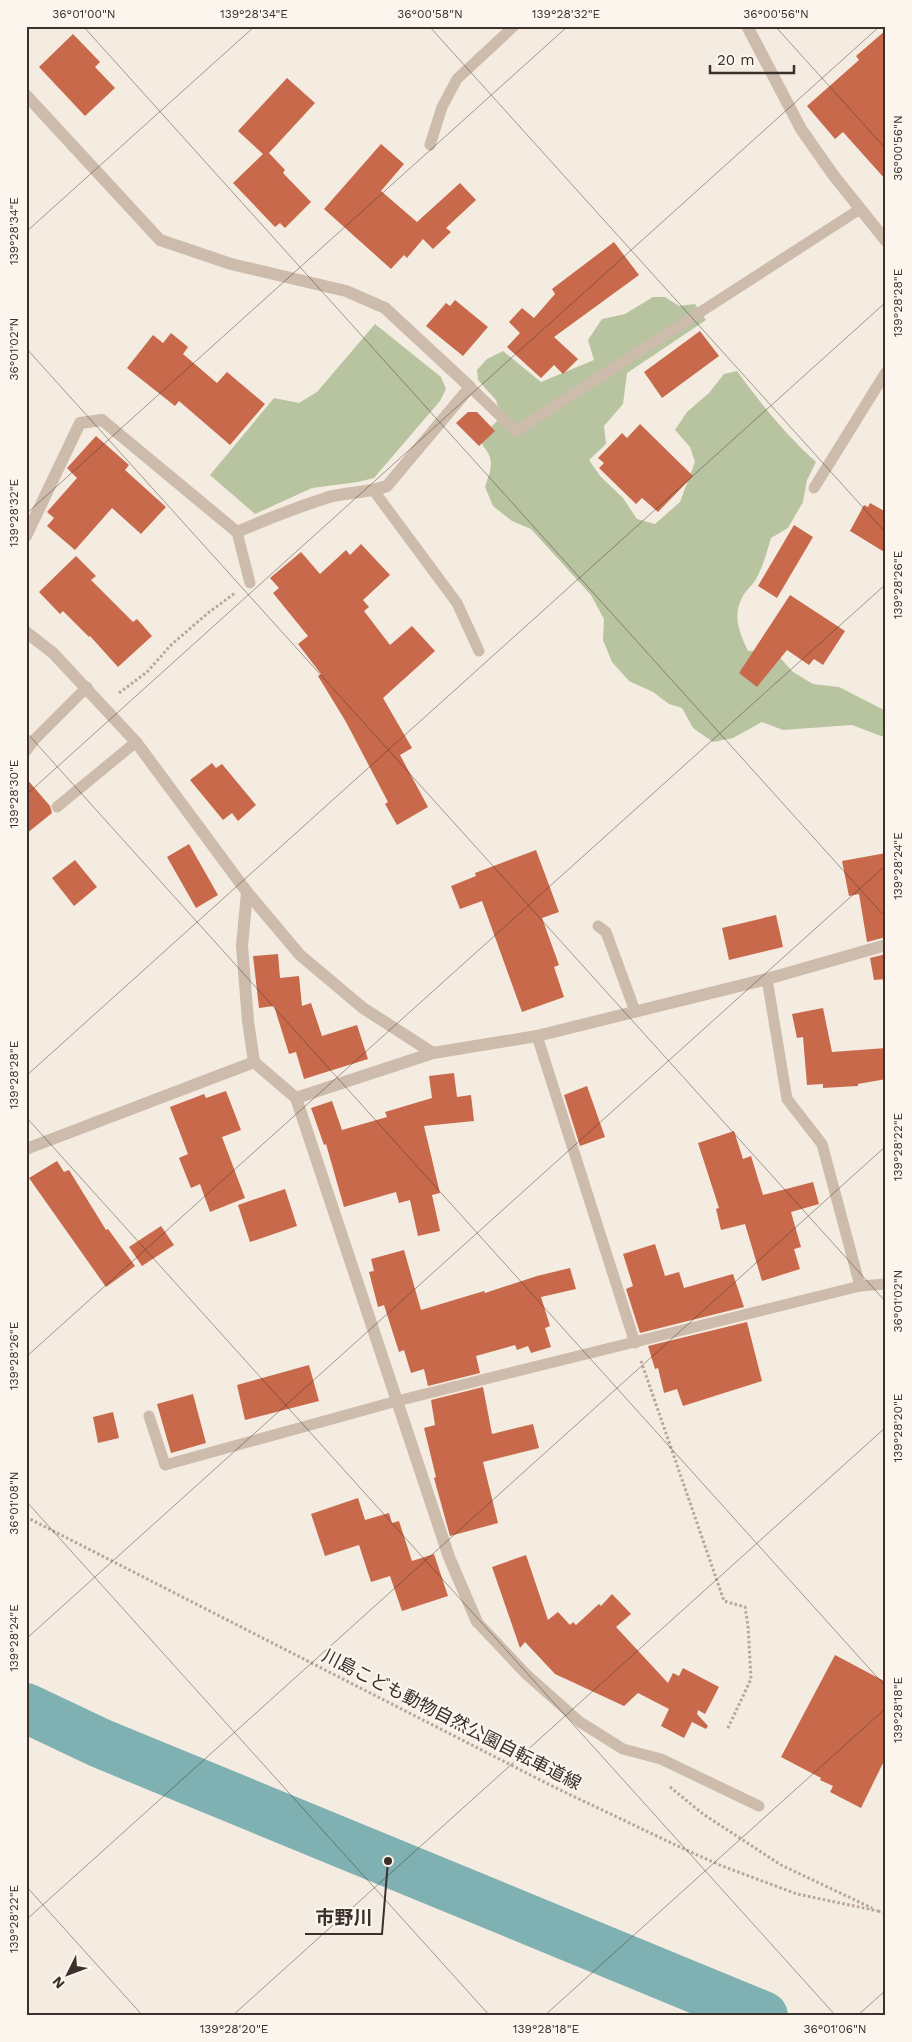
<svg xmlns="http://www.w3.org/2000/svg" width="912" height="2042" viewBox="0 0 912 2042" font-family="'Work Sans','Noto Sans JP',sans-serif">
<rect width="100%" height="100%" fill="#f4ebe1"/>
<g fill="#b8c4a0">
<path d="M653 297H665L679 306 695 304 706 320 627 373 623 404 604 426 606 444 589 460 600 476 623 498 637 519 655 524 680 502 695 462 690 447 675 430 687 412 709 393 724 374 737 371C761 404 786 435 816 462L807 480 803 502 788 528 771 538C767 552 763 566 756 579 752 586 745 591 742 598 732 616 740 634 748 651L773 650 793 672 813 684 839 687 886 711V735L881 736 852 725 783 730 762 722 733 738 713 742 693 728 682 708 669 704 653 692 629 681 612 662 603 640 604 619 591 595 531 529 512 521 493 506 485 487C488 477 494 466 489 455 484 444 481 448 480 433L492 426 501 417 496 400 478 380 477 370 487 359 503 351 541 382 594 360 588 340 602 319 625 314Z"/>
<polygon points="375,324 441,377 446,389 440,401 374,478 358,482 312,488 255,514 210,475 274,398 299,403 317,392"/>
</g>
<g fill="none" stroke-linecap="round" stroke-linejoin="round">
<polyline stroke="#7fb0b2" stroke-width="50" points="26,1708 100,1743 763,2016"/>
</g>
<g fill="#c8694b">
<polygon points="886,30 886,180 843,132 835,139 807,106 859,60 856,56"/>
<polygon points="73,34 100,62 95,67 115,88 85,116 39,67"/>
<polygon points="287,78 315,103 269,153 285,170 283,173 311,202 285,228 280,223 275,227 233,183 263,154 238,131"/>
<polygon points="381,144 404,164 381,191 417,222 460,183 476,200 446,228 451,232 433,249 423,239 407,258 404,255 391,269 324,209"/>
<polygon points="614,242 639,275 554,337 578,359 563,374 554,365 541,378 507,347 520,333 509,322 522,308 534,318 555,294 552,289"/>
<polygon points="455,300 488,327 463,356 426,326 446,303 450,306"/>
<polygon points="700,331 719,356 662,398 644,372"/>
<polygon points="171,333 188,347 183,354 217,383 227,372 265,404 230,445 179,401 175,406 127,368 153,335 163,343"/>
<polygon points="468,412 477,412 495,431 479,446 456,423"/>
<polygon points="640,424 693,476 658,512 642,498 636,504 599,468 604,463 598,458 622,433 627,438"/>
<polygon points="96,436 129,465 125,470 166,507 141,534 112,508 75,550 47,526 54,518 47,512 77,478 67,468"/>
<polygon points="870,503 886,512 886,553 850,531 864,505 868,507"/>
<polygon points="794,525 813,537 777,598 758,586"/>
<polygon points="361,544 390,575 363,600 369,607 364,611 390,645 412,626 435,651 383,698 412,748 400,755 428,807 397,825 385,804 388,802 346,722 318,676 321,674 298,644 308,636 273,593 279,588 270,578 301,552 320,574 346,550 350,555"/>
<polygon points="76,556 96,576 91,580 133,622 137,619 152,636 118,667 90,636 89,637 63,611 60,614 39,592"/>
<polygon points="790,595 845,631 823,665 814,659 809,665 787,650 757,687 739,673"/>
<polygon points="212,763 216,768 222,764 256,805 238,821 232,813 223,820 190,780"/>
<polygon points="26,778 50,806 52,813 26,834"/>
<polygon points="189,844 218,895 196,908 167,857"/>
<polygon points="536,850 559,912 542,918 559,965 554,967 564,997 522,1012 482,901 460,909 451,886 476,876 475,873"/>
<polygon points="886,853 886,937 867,942 859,894 849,896 842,861"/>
<polygon points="75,860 97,887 74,906 52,878"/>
<polygon points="776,915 783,947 729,960 722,928"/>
<polygon points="278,954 280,978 299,976 302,1006 311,1003 322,1036 357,1025 368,1059 304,1079 296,1052 289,1054 274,1006 259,1008 253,956"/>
<polygon points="886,954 886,979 874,980 870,958"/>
<polygon points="823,1008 832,1052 886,1048 886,1079 858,1084 858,1086 823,1088 823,1084 807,1085 803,1037 797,1038 792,1014"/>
<polygon points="454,1073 457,1097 471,1095 474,1121 424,1126 440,1193 432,1195 440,1231 418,1236 410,1200 399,1203 396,1192 344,1207 326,1144 324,1145 311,1108 332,1101 342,1130 387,1117 385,1112 432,1098 429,1076"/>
<polygon points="587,1086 605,1137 580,1146 564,1095"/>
<polygon points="226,1091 241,1130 222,1137 245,1198 210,1212 200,1184 191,1188 179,1158 188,1154 170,1107 204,1094 206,1098"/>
<polygon points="734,1131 743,1159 751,1156 763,1195 813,1182 819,1204 791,1212 801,1247 794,1249 800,1269 762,1281 745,1224 721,1230 716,1209 719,1208 698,1143"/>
<polygon points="57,1161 64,1172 69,1170 106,1230 108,1229 135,1266 106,1287 29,1178"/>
<polygon points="285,1189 297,1226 250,1242 238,1205"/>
<polygon points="161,1226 174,1245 142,1266 129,1247"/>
<polygon points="655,1244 665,1276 679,1272 684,1288 733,1274 744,1307 640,1333 626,1289 633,1286 623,1254"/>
<polygon points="404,1250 421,1310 484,1291 485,1293 537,1276 570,1268 576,1289 541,1297 550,1326 545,1328 551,1347 531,1353 528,1346 517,1350 515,1345 476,1356 480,1373 428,1386 424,1369 411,1373 404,1350 399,1352 384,1305 378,1307 369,1272 374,1271 371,1259"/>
<polygon points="747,1322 762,1381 683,1406 677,1389 664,1393 658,1368 655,1369 648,1346"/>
<polygon points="309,1365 319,1401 245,1420 237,1385"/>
<polygon points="483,1387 492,1434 533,1424 539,1448 483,1462 498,1523 450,1536 434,1478 436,1477 424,1428 435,1425 431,1400"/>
<polygon points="193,1394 206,1443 171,1453 157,1404"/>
<polygon points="113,1412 119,1438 98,1443 93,1417"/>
<polygon points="358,1498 365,1520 389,1513 392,1523 399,1521 412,1561 434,1554 448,1596 402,1611 390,1576 371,1582 359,1545 325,1556 311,1514"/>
<polygon points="526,1555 548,1620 558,1612 570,1625 573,1622 576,1625 599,1604 601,1606 612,1594 631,1614 616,1627 668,1683 673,1673 679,1676 683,1668 719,1687 705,1714 698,1710 697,1714 708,1726 706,1729 692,1722 684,1738 661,1726 669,1709 638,1693 624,1706 555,1674 525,1642 520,1648 492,1567"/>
<polygon points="835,1655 886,1682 886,1757 861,1808 830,1792 833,1786 820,1780 821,1778 781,1757"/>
</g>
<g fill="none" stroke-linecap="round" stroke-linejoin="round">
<g stroke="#b9a596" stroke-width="3" stroke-dasharray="2.5 2.5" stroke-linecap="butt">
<polyline points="119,693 147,672 171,645 208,613 235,593"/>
<polyline points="641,1361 724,1601 745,1607 748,1625 751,1679 727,1730"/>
<polyline points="26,1517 554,1787 684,1849 722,1866 797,1894 878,1911"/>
<polyline points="670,1787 703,1814 781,1865 872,1908"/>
<polyline points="878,1911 886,1913"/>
</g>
<g stroke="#cdbbac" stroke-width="11">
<polyline points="430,145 442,107 457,79 514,26"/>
<polyline points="470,387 516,431 860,209"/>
<polyline points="814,488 886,372"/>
<polyline points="374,491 457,603 479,651"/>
<polyline points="237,532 250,583"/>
<polyline points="26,751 35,739 87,687"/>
<polyline points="57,807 136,742"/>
<polyline points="598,926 606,932 635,1011"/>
<polyline points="767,979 787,1099 822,1144 860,1286"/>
<polyline points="537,1036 635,1343"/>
<polyline points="149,1416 165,1465 397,1401 860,1286 886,1284"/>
<polyline points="477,1622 526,1674 580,1722 623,1749 661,1759 759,1806"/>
</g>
<g stroke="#cdbbac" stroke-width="12">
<polyline points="747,26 801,129 834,176 886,241"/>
<path d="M26 95 160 240 231 264 346 291 385 308 470 387 387 486C368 493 348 492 329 497 298 507 267 519 237 532L102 420 80 423 26 536"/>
<polyline points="26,632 53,653 136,742 247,892 300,955 363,1008 433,1053 537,1036 767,979 886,945"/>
<polyline points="247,892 242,946 248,1021 254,1062 296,1098 449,1557 477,1622"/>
<polyline points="296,1098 433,1053"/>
<polyline points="26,1149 254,1062"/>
</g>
</g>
<path fill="none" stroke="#3b302b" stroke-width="1" stroke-opacity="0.45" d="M83 26 886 918M429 26 886 533M775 26 886 149M26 232 255 26M26 348 886 1302M26 514 568 26M26 732 886 1687M26 795 880 26M26 1076 886 302M26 1117 836 2016M26 1357 886 584M26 1501 490 2016M26 1639 886 865M26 1886 143 2016M26 1920 886 1146M232 2016 886 1427M544 2016 886 1708M857 2016 886 1990"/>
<g text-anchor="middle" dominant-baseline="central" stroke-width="4.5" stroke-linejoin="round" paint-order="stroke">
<g font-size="18" fill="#3b302b" stroke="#fbf5ee">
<text transform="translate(452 1719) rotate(27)">川島こども動物自然公園自転車道線</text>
</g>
</g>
<path fill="none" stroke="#3b302b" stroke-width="2" d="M388 1861L382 1934H305"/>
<circle fill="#3b302b" stroke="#fbf5ee" stroke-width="2" cx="388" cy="1861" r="5"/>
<g font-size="19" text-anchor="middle" font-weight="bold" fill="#3b302b" stroke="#fbf5ee" stroke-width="4.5" stroke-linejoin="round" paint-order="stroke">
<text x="344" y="1924">市野川</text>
</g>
<rect width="912" height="2042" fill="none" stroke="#fbf5ee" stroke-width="55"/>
<g transform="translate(68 1974) rotate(228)" stroke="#fbf5ee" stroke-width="4" paint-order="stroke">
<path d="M0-4L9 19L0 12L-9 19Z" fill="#3b302b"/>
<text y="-8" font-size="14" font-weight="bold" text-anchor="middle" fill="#3b302b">N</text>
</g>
<path d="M710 65v8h84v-8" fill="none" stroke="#3b302b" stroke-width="2.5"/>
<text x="717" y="65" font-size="15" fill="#3b302b" stroke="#fbf5ee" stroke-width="4" paint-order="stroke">20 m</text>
<rect x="28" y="28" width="856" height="1986" fill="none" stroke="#3b302b" stroke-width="2"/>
<g font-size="12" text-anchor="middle" fill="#3b302b">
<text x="84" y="18">36°01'00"N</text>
<text x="254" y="18">139°28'34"E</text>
<text x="430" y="18">36°00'58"N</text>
<text x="566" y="18">139°28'32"E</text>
<text x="776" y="18">36°00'56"N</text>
<text transform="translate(898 148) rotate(-90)" y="4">36°00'56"N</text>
<text transform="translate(14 231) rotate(-90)" y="4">139°28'34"E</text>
<text transform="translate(898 303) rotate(-90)" y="4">139°28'28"E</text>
<text transform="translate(14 349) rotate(-90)" y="4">36°01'02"N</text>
<text transform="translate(14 513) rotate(-90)" y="4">139°28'32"E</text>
<text transform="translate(898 585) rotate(-90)" y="4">139°28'26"E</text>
<text transform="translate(14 794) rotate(-90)" y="4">139°28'30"E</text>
<text transform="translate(898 866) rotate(-90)" y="4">139°28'24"E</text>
<text transform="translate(14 1075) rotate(-90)" y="4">139°28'28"E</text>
<text transform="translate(898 1147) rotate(-90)" y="4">139°28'22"E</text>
<text transform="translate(898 1301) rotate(-90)" y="4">36°01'02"N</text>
<text transform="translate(14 1356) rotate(-90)" y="4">139°28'26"E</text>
<text transform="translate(898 1428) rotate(-90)" y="4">139°28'20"E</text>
<text transform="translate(14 1503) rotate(-90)" y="4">36°01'08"N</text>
<text transform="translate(14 1638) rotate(-90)" y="4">139°28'24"E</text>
<text transform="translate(898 1710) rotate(-90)" y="4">139°28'18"E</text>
<text transform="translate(14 1919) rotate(-90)" y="4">139°28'22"E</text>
<text x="234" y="2033">139°28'20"E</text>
<text x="546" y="2033">139°28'18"E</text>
<text x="835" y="2033">36°01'06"N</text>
</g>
</svg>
